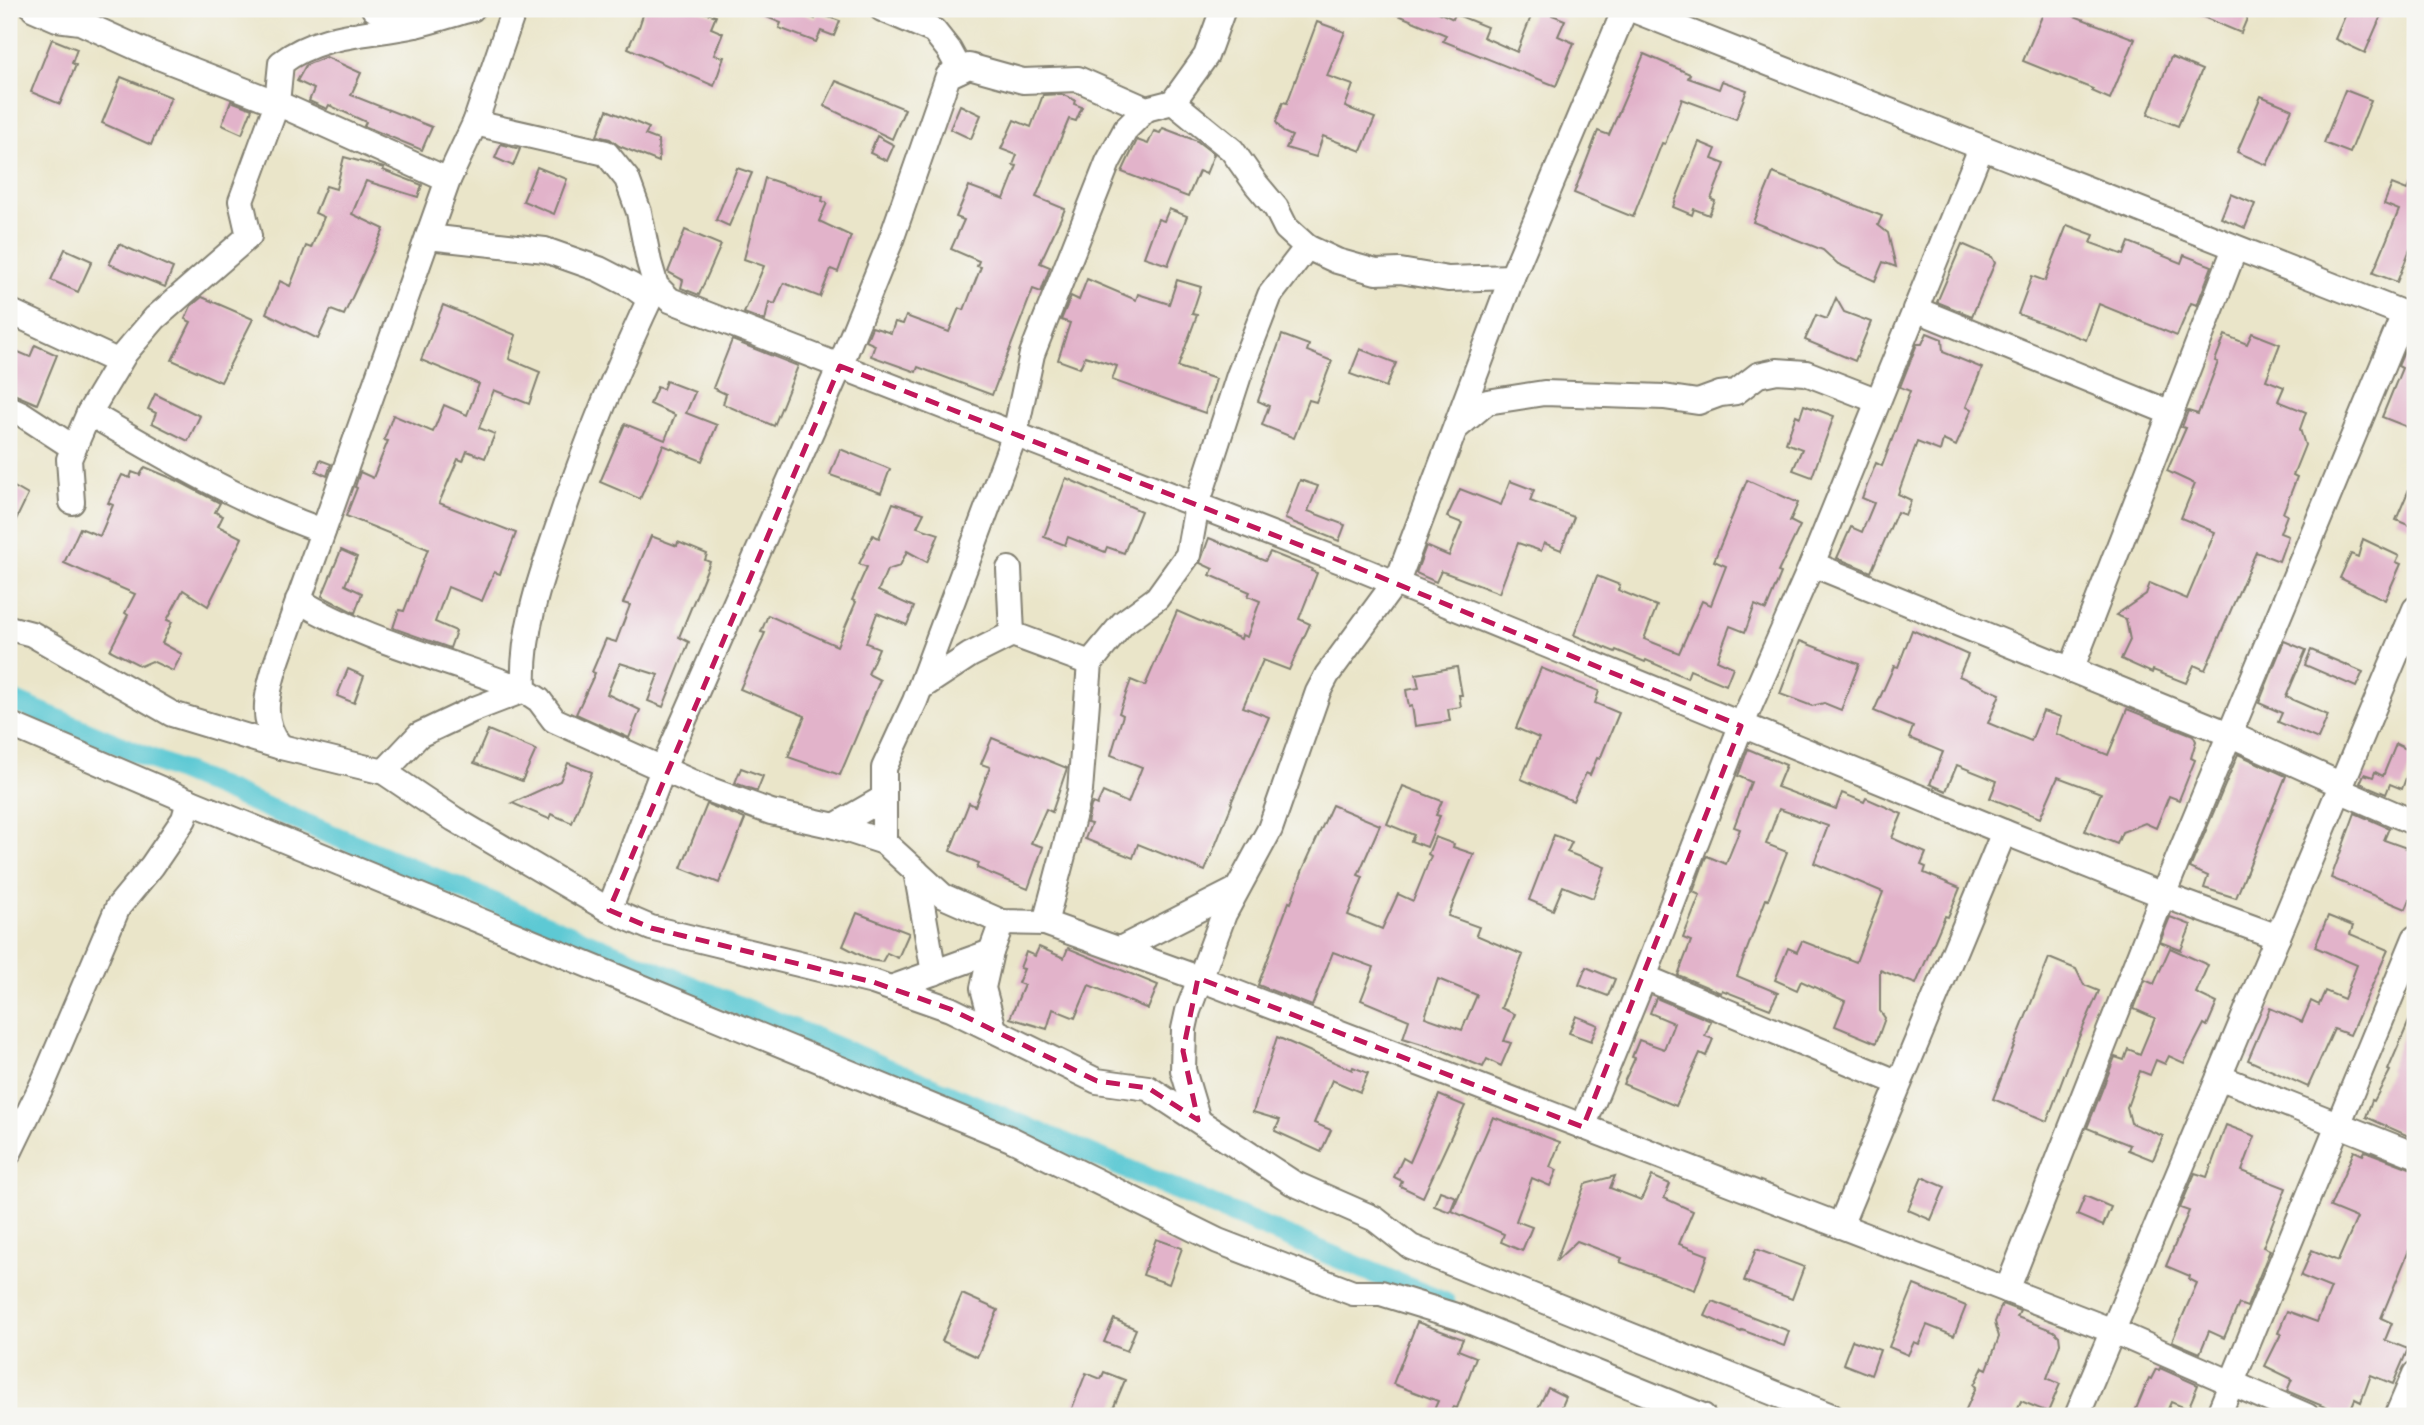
<svg xmlns="http://www.w3.org/2000/svg" width="2424" height="1425" viewBox="0 0 2424 1425" font-family="Caveat,sans-serif">
<rect width="100%" height="100%" fill="#f6f6f2"/>
<filter id="ink" filterUnits="userSpaceOnUse"><feTurbulence type="fractalNoise" baseFrequency=".0143" numOctaves="2"/><feDisplacementMap in="SourceGraphic" scale="14" xChannelSelector="R" yChannelSelector="G"/><feConvolveMatrix kernelMatrix="1 2 1 2 8 2 1 2 1" color-interpolation-filters="sRGB"/></filter>
<filter id="wash" filterUnits="userSpaceOnUse"><feTurbulence type="fractalNoise" baseFrequency=".00686" numOctaves="4" result="noise"/><feDisplacementMap in="SourceGraphic" scale="28" xChannelSelector="R" yChannelSelector="G"/><feGaussianBlur stdDeviation="1.57" result="paint"/><feColorMatrix in="noise" values="0 0 0 0 0 0 0 0 0 0 0 0 0 0 0 0 0 1.4 0 .05"/><feComposite in="paint" operator="in"/></filter>
<g filter="url(#wash)">
<rect width="100%" height="100%" fill="#eae5c9"/>
<g fill="none" stroke-linecap="round" stroke-linejoin="round">
<polyline stroke="#5dc9d4" stroke-width="21" points="9,699 1445,1303"/>
</g>
<g id="blocks">
<g fill="#e2b3ca" fill-rule="evenodd">
<polygon points="645,9 695,9 716,16 711,28 723,33 714,55 724,57 714,86 628,48 638,27 639,27"/>
<polygon points="748,9 793,9 815,19 817,13 840,21 834,36 821,31 816,42 779,28 781,23"/>
<polygon points="1384,9 1432,9 1453,19 1455,14 1487,27 1483,37 1517,52 1534,9 1537,9 1565,20 1558,36 1574,43 1556,86 1443,41 1446,35"/>
<polygon points="2045,9 2056,9 2135,39 2110,99 2092,91 2093,89 2023,61"/>
<polygon points="2184,9 2251,9 2241,33"/>
<polygon points="2348,9 2384,9 2365,53 2335,39"/>
<polygon points="1317,22 1345,32 1327,76 1353,85 1345,107 1375,118 1361,151 1323,136 1316,157 1286,148 1292,136 1283,132 1276,122 1283,102 1287,103"/>
<polygon points="52,39 77,49 72,63 76,65 60,104 31,92"/>
<polygon points="1644,54 1690,74 1688,78 1719,89 1722,81 1747,90 1736,119 1682,99 1665,144 1662,143 1633,217 1574,193 1598,131 1609,135"/>
<polygon points="326,57 361,73 351,95 432,127 422,150 364,126 366,122 329,105 327,109 309,101 314,89 297,81 306,65"/>
<polygon points="2171,57 2202,70 2178,126 2148,114"/>
<polygon points="121,77 171,97 151,145 102,123"/>
<polygon points="836,81 905,109 892,139 824,106"/>
<polygon points="2345,90 2371,100 2350,153 2324,143"/>
<polygon points="1061,94 1075,100 1074,104 1082,107 1076,121 1069,119 1036,197 1065,209 1040,263 1050,267 1041,292 1033,289 992,395 918,367 916,372 871,356 875,345 866,341 872,327 891,333 895,322 903,324 906,316 949,332 959,308 964,310 981,267 977,266 979,261 951,249 964,220 956,217 969,186 1004,199 1017,166 1013,165 1017,155 1001,149 1014,120 1031,127 1043,95"/>
<polygon points="2261,96 2292,109 2267,165 2237,152"/>
<polygon points="231,101 252,109 242,134 222,125"/>
<polygon points="960,105 981,115 971,139 950,129"/>
<polygon points="607,110 649,128 645,135 658,140 659,162 619,146 610,139 597,136"/>
<polygon points="1163,128 1197,141 1214,154 1206,174 1199,171 1188,197 1122,172 1137,140 1148,144 1154,131 1160,133"/>
<polygon points="877,136 894,145 887,161 870,153"/>
<polygon points="1699,142 1716,149 1712,159 1725,164 1711,199 1715,201 1709,215 1694,209 1692,215 1673,207"/>
<polygon points="501,144 520,149 513,166 495,158"/>
<polygon points="344,157 384,168 383,170 422,185 418,197 366,181 352,214 384,229 344,315 331,310 318,339 266,313 280,281 290,286 306,246 311,248 324,217 315,213 326,186 336,189"/>
<polygon points="537,167 567,179 554,214 523,201"/>
<polygon points="737,168 752,173 729,226 716,220"/>
<polygon points="2415,172 2415,237 2397,282 2373,273 2399,210 2384,204 2392,184 2407,190"/>
<polygon points="1773,173 1882,216 1878,225 1888,233 1896,267 1883,262 1875,281 1838,264 1823,250 1753,222"/>
<polygon points="765,178 823,197 822,201 827,203 819,221 851,236 838,272 831,269 820,297 784,283 775,304 769,302 765,321 744,313 764,266 744,259"/>
<polygon points="2231,194 2255,204 2245,228 2221,218"/>
<polygon points="1169,209 1187,216 1168,265 1144,257 1158,219 1164,221"/>
<polygon points="2067,225 2094,235 2091,243 2124,255 2129,242 2181,263 2184,255 2212,266 2197,305 2191,303 2177,336 2099,304 2086,340 2018,314 2032,276 2045,281"/>
<polygon points="685,230 721,245 699,295 681,288 683,280 668,272"/>
<polygon points="119,244 173,268 165,287 109,264"/>
<polygon points="1962,244 1992,257 1995,263 1972,316 1937,302"/>
<polygon points="65,249 92,261 78,292 51,280"/>
<polygon points="1087,279 1136,300 1138,294 1169,304 1177,280 1201,287 1192,314 1197,315 1178,367 1216,379 1205,413 1112,380 1117,366 1085,356 1080,368 1058,360 1070,323 1061,320 1071,296 1079,300"/>
<polygon points="202,297 253,319 221,382 172,360 191,322 185,319 191,306"/>
<polygon points="1836,298 1844,312 1871,322 1855,361 1805,340 1816,315 1827,319"/>
<polygon points="443,305 516,335 509,359 540,372 529,404 494,390 479,428 495,434 485,458 467,451 463,461 458,459 439,503 516,533 500,574 494,572 482,601 448,587 435,622 456,631 450,648 393,628 399,610 404,611 428,549 346,516 357,488 355,487 360,472 373,478 388,441 384,440 393,415 433,432 444,405 467,415 479,384 421,360"/>
<polygon points="1927,333 1942,339 1943,352 1982,368 1966,407 1972,409 1956,446 1943,440 1940,451 1917,442 1898,494 1911,500 1905,515 1897,512 1871,572 1837,558 1851,527 1862,532 1874,503 1862,498 1876,463 1882,466 1910,391 1900,387 1917,344 1922,344"/>
<polygon points="2252,333 2280,344 2266,380 2284,387 2278,401 2306,412 2300,429 2305,445 2293,475 2297,477 2283,513 2287,515 2280,533 2288,536 2279,561 2256,552 2205,670 2194,665 2186,683 2153,670 2152,673 2121,659 2130,640 2126,619 2116,615 2146,594 2150,583 2187,599 2215,532 2181,518 2195,484 2167,471 2186,428 2182,427 2188,411 2198,414 2218,362 2215,361 2225,335 2247,344"/>
<polygon points="1282,335 1309,345 1307,351 1332,361 1316,402 1309,400 1294,438 1262,425 1269,406 1258,401"/>
<polygon points="2415,337 2415,430 2382,417 2402,368 2398,366 2406,347 2410,348"/>
<polygon points="732,340 798,366 774,426 723,404 726,394 713,388"/>
<polygon points="35,345 57,355 37,404 9,392 9,348 30,357"/>
<polygon points="1360,349 1396,363 1386,387 1350,374"/>
<polygon points="666,381 695,392 686,413 717,425 702,461 663,445 640,499 600,482 625,424 665,440 675,415 650,404 657,387 663,389"/>
<polygon points="155,394 200,416 188,441 152,423 156,413 148,409"/>
<polygon points="1804,405 1834,416 1812,477 1793,470 1802,449 1786,443 1796,415 1800,417"/>
<polygon points="840,449 890,469 881,493 830,475"/>
<polygon points="320,460 331,464 327,476 316,471"/>
<polygon points="145,467 178,481 220,503 215,512 223,516 218,526 242,538 208,606 183,590 167,620 172,622 162,643 182,654 173,671 152,661 141,666 110,650 128,615 125,613 135,594 64,563 80,528 100,536 113,505 108,503 122,475 130,478 132,472 140,475"/>
<polygon points="2415,475 2415,528 2396,520"/>
<polygon points="1066,478 1141,511 1124,553 1107,547 1105,552 1068,537 1065,545 1044,537"/>
<polygon points="1300,480 1318,486 1308,511 1345,525 1339,541 1285,519"/>
<polygon points="1747,480 1798,503 1790,521 1800,526 1778,572 1781,573 1766,610 1755,605 1745,632 1730,626 1717,660 1733,667 1726,685 1690,670 1687,678 1646,660 1645,662 1616,650 1615,652 1574,635 1597,576 1620,585 1618,590 1657,606 1644,639 1679,653 1702,601 1711,605 1726,566 1714,561"/>
<polygon points="1510,481 1534,490 1530,501 1574,517 1561,550 1544,543 1541,551 1518,543 1499,593 1441,571 1436,582 1416,573 1426,546 1449,556 1462,523 1447,517 1460,489 1501,505"/>
<polygon points="9,484 28,495 9,534"/>
<polygon points="893,503 924,513 917,527 939,534 927,562 907,551 900,566 887,570 878,591 914,607 907,625 877,613 866,643 879,648 868,674 880,680 840,775 788,757 805,716 740,689 765,633 761,632 768,615 837,646 856,602 852,600 867,567 859,564 873,535 879,538"/>
<polygon points="651,536 677,546 678,542 707,554 705,560 710,562 679,637 689,642 663,707 648,701 658,675 620,663 607,694 640,710 629,738 576,714 595,673 592,672 606,639 616,642 630,605 623,603"/>
<polygon points="1209,538 1265,561 1270,552 1312,569 1311,571 1317,573 1299,619 1310,624 1289,670 1263,660 1243,707 1269,717 1231,803 1232,804 1205,871 1138,844 1133,858 1085,839 1091,824 1087,823 1091,806 1093,803 1097,805 1103,792 1128,803 1142,767 1111,755 1123,715 1119,713 1131,680 1145,686 1177,611 1241,639 1242,635 1247,637 1260,601 1248,596 1250,592 1210,575 1213,569 1200,563"/>
<polygon points="2363,539 2399,556 2396,562 2401,564 2385,600 2340,578 2351,554 2358,557"/>
<polygon points="341,550 357,557 345,585 362,593 355,613 322,596"/>
<polygon points="1912,630 1968,655 1959,676 2000,694 1988,723 2031,741 2043,711 2061,717 2056,734 2108,755 2127,709 2193,735 2196,741 2191,758 2195,760 2179,800 2169,796 2156,828 2145,823 2122,832 2117,844 2085,831 2101,793 2058,777 2040,818 1990,798 1997,781 1957,765 1946,791 1930,784 1943,752 1909,738 1913,727 1874,711 1894,666 1898,667"/>
<polygon points="1800,641 1859,664 1841,710 1824,703 1812,706 1780,694"/>
<polygon points="2284,641 2306,650 2286,697 2328,715 2318,739 2278,722 2282,713 2259,703"/>
<polygon points="2311,650 2363,672 2356,687 2305,665"/>
<polygon points="1457,667 1462,695 1459,695 1461,707 1448,709 1450,721 1415,726 1412,706 1409,707 1406,690 1419,688 1416,674"/>
<polygon points="1541,668 1599,691 1595,703 1619,713 1600,759 1597,758 1590,775 1586,773 1573,801 1521,779 1539,738 1516,728"/>
<polygon points="348,669 364,676 354,703 337,696"/>
<polygon points="488,730 536,750 522,781 474,763"/>
<polygon points="992,738 1067,768 1052,812 1046,809 1031,843 1043,847 1028,889 977,868 979,863 950,851 969,803 975,806 990,767 981,764"/>
<polygon points="2396,744 2415,753 2402,789 2390,784 2386,794 2360,783 2364,774 2373,777 2375,772 2383,776"/>
<polygon points="1748,749 1786,765 1777,787 1836,809 1842,793 1864,802 1866,798 1902,814 1892,838 1926,853 1921,865 1926,867 1924,873 1960,888 1948,917 1945,916 1916,984 1880,970 1880,1011 1885,1018 1876,1043 1835,1026 1845,1001 1801,981 1797,990 1775,980 1788,948 1797,952 1802,941 1856,962 1883,892 1814,863 1828,826 1779,809 1766,844 1787,852 1768,900 1766,899 1737,976 1778,993 1770,1009 1722,990 1721,993 1678,975 1691,941 1683,938 1700,895 1693,892 1705,859 1707,856 1726,864 1740,829 1734,827 1751,782 1738,776"/>
<polygon points="2238,754 2286,776 2236,898 2204,888 2208,876 2190,868"/>
<polygon points="568,763 592,772 572,823 551,814 549,819 512,803 560,781"/>
<polygon points="741,768 763,776 757,791 735,783"/>
<polygon points="1403,786 1442,801 1436,815 1440,816 1427,847 1411,841 1414,835 1387,824"/>
<polygon points="707,804 745,819 719,883 681,868"/>
<path d="M1332 805 1380 825 1358 875 1363 877 1348 915 1382 929 1398 894 1413 901 1431 856 1428 854 1435 837 1454 844 1453 847 1474 854 1448 916 1479 927 1476 935 1523 955 1501 1008 1515 1014 1504 1041 1511 1043 1501 1066 1487 1059 1483 1067 1444 1051 1403 1038 1409 1020 1361 1000 1374 967 1333 952 1312 1006 1258 985 1289 902 1291 903 1303 869ZM1438 979 1477 995 1462 1030 1425 1017Z"/>
<polygon points="2355,813 2389,828 2384,840 2415,851 2415,888 2406,909 2331,878"/>
<polygon points="1554,835 1572,842 1567,852 1605,867 1593,898 1563,886 1553,910 1529,900"/>
<polygon points="857,913 909,933 898,958 887,953 882,962 870,960 843,946"/>
<polygon points="2328,916 2353,926 2350,934 2388,950 2350,1035 2334,1029 2308,1087 2248,1060 2270,1008 2302,1022 2311,1001 2319,1005 2325,991 2344,999 2357,965 2315,947"/>
<polygon points="2170,917 2191,925 2181,950 2160,942"/>
<polygon points="1039,947 1064,958 1068,948 1158,985 1148,1009 1089,985 1075,1018 1053,1009 1047,1029 1010,1018 1024,985 1018,983 1024,969 1020,968 1026,952 1035,956"/>
<polygon points="2170,948 2208,965 2196,993 2217,1003 2207,1026 2204,1024 2184,1063 2169,1056 2165,1064 2156,1060 2150,1075 2140,1071 2127,1107 2131,1123 2163,1136 2153,1160 2128,1150 2130,1145 2087,1128 2115,1057 2124,1060 2128,1049 2140,1054 2155,1018 2134,1009 2145,980 2154,984"/>
<polygon points="2049,958 2076,969 2084,985 2099,991 2076,1044 2047,1121 1993,1099"/>
<polygon points="1586,967 1615,979 1608,996 1579,985"/>
<polygon points="1656,998 1711,1021 1705,1036 1713,1039 1706,1056 1700,1053 1676,1106 1623,1084 1635,1058 1632,1057 1639,1040 1664,1049 1674,1023 1650,1013"/>
<polygon points="2415,1007 2415,1139 2366,1117 2372,1100 2374,1101 2390,1071 2388,1070"/>
<polygon points="1576,1016 1598,1025 1591,1041 1569,1033"/>
<polygon points="1277,1037 1352,1070 1353,1067 1368,1073 1360,1092 1332,1080 1314,1123 1331,1130 1321,1152 1275,1131 1280,1120 1253,1112"/>
<polygon points="1439,1095 1465,1106 1423,1197 1400,1186 1402,1181 1394,1177 1403,1158 1410,1162"/>
<polygon points="1493,1117 1560,1142 1550,1167 1557,1170 1550,1186 1532,1178 1516,1221 1532,1227 1522,1251 1501,1242 1504,1234 1452,1211"/>
<polygon points="2226,1125 2255,1136 2242,1171 2286,1188 2263,1247 2270,1250 2247,1307 2239,1304 2224,1338 2209,1331 2200,1353 2172,1341 2197,1283 2189,1279 2190,1276 2166,1266 2189,1211 2180,1208 2195,1173 2207,1177"/>
<polygon points="2354,1151 2363,1155 2365,1151 2415,1170 2415,1236 2381,1318 2392,1323 2385,1340 2408,1349 2393,1384 2371,1375 2361,1402 2355,1399 2348,1416 2346,1416 2287,1391 2292,1379 2265,1366 2281,1334 2278,1333 2287,1311 2317,1322 2331,1288 2301,1276 2312,1250 2338,1261 2357,1218 2330,1207"/>
<polygon points="1615,1176 1610,1188 1641,1200 1652,1176 1670,1184 1664,1198 1693,1211 1679,1244 1708,1255 1695,1290 1620,1262 1622,1258 1577,1241 1556,1261 1585,1184"/>
<polygon points="1922,1177 1945,1187 1931,1220 1908,1210"/>
<polygon points="1440,1191 1456,1197 1450,1212 1434,1206"/>
<polygon points="2085,1196 2111,1207 2103,1226 2077,1215"/>
<polygon points="1156,1239 1182,1248 1169,1284 1143,1275"/>
<polygon points="1756,1249 1804,1267 1792,1299 1744,1281"/>
<polygon points="1914,1285 1966,1306 1954,1336 1927,1325 1919,1344 1914,1342 1908,1355 1889,1347"/>
<polygon points="962,1294 998,1310 977,1357 942,1341"/>
<polygon points="1712,1301 1789,1331 1784,1346 1742,1330 1741,1332 1705,1316"/>
<polygon points="2002,1304 2020,1311 2017,1317 2054,1331 2059,1336 2060,1344 2047,1378 2060,1384 2048,1412 2021,1401 2014,1416 1963,1416 1976,1387 1974,1385 1983,1367 1987,1369 1999,1337 1995,1322"/>
<polygon points="1114,1319 1136,1329 1127,1351 1104,1342"/>
<polygon points="1417,1322 1463,1339 1458,1350 1476,1357 1457,1408 1453,1407 1448,1416 1431,1416 1438,1401 1393,1384"/>
<polygon points="1852,1340 1880,1350 1871,1375 1843,1364"/>
<polygon points="2160,1368 2198,1385 2188,1409 2171,1402 2165,1416 2133,1416 2149,1378 2151,1379 2156,1369 2159,1370"/>
<polygon points="1104,1372 1125,1380 1110,1416 1069,1416 1086,1373 1101,1379"/>
<polygon points="1548,1388 1566,1397 1558,1416 1534,1416"/>
</g>
</g>
</g>
<g filter="url(#ink)">
<use href="#blocks" fill-opacity="0" stroke="#838072" stroke-width="2"/>
<g fill="none" stroke-linecap="round" stroke-linejoin="round">
<g stroke="#838072" stroke-width="28">
<g id="minor">
<path d="M34 9 57 19 80 22 151 54 277 103 241 201 249 236 155 318 125 353 89 413C164 457 240 502 323 531"/>
<polyline points="374,9 415,25"/>
<polyline points="882,9 934,31 949,50 960,70"/>
<polyline points="1223,9 1206,56 1173,102 1146,109 1078,79 1023,81 969,66 948,76 891,240 840,366 669,754 609,910 651,928 873,982 950,1009 1097,1081 1148,1088 1293,1183 1375,1219 1411,1247 1831,1416"/>
<polyline points="1631,9 2415,318"/>
<polyline points="1173,102 1232,150 1256,184 1276,208 1286,228 1307,247 1337,261 1376,272 1400,271 1448,279 1512,277"/>
<polyline points="1146,109 1126,129 1108,162 1032,354 1015,434 915,701 884,768 884,842 943,896 1002,922 1045,923 1198,978 2113,1331 2307,1416"/>
<polyline points="475,123 606,153 627,179 639,212 649,262 656,286 670,300 1351,565 2004,832 2163,895 2278,937"/>
<path d="M448 180 277 103 281 63C320 33 369 35 415 25 434 21 453 14 472 9"/>
<polyline points="428,237 545,250 599,269 632,286 650,299"/>
<path d="M656 286C619 363 586 443 559 524 540 579 521 632 524 690L539 700 554 720 705 788 771 812 835 826 884 842"/>
<polyline points="1915,309 2171,413"/>
<polyline points="9,311 119,362"/>
<polyline points="9,408 22,414 74,448"/>
<polyline points="1456,428 1487,402 1544,393 1664,397 1698,402 1720,394 1736,392 1758,375 1777,371 1806,373 1878,401"/>
<polyline points="72,502 69,459 89,413"/>
<polyline points="1812,564 2229,734 2342,785"/>
<polyline points="1009,569 1012,634"/>
<path d="M298 600C367 642 449 660 524 690"/>
<polyline points="9,628 32,634 172,714 281,747 384,772 454,819 609,910"/>
<polyline points="2071,670 2235,248"/>
<polyline points="920,688 970,655 1012,634 1090,663"/>
<polyline points="9,724 189,801 1011,1139 1218,1241 1353,1293 1381,1293 1459,1317 1703,1416"/>
<path d="M281 747C259 722 267 693 276 664L448 180 475 123 514 9"/>
<polyline points="384,772 419,735 472,710 524,690"/>
<polyline points="2339,790 2415,823"/>
<polyline points="835,826 882,799"/>
<polyline points="916,871 934,973"/>
<polyline points="1045,923 1080,791 1090,663 1123,623 1157,598 1188,555 1197,505 1239,375 1270,295 1307,247"/>
<polyline points="1120,949 1236,890"/>
<polyline points="1644,977 1899,1083"/>
<polyline points="891,988 991,952"/>
<polyline points="994,1029 983,988 991,952 1002,922"/>
<polyline points="2219,1077 2415,1155"/>
<polyline points="1198,1120 1183,1070 1184,1029 1188,1011 1224,914 1270,829 1318,692 1327,675 1399,577 1512,277 1625,9"/>
<polyline points="1583,1127 1644,977 1741,726 1812,564 1981,148"/>
<polyline points="9,1153 43,1083 118,907 152,866 184,819 189,801"/>
<polyline points="1840,1226 2004,832"/>
<polyline points="2007,1290 2163,895 2404,314"/>
<polyline points="2077,1416 2415,609"/>
<polyline points="2218,1416 2415,938"/>
<polyline points="2397,1416 2415,1374"/>
</g>
</g>
<use href="#minor" stroke="#fff" stroke-width="24"/>
</g>
</g>
<path fill="none" stroke="#c2185b" stroke-width="5" stroke-dasharray="14 9" stroke-linejoin="round" d="M840 366 1351 565 1741 726 1583 1127 1198 978 1183 1051 1198 1120 1148 1088 1097 1081 950 1009 873 982 651 928 609 910Z"/>
<rect width="2424" height="1425" fill="none" stroke="#f6f6f2" stroke-width="35"/>
</svg>
